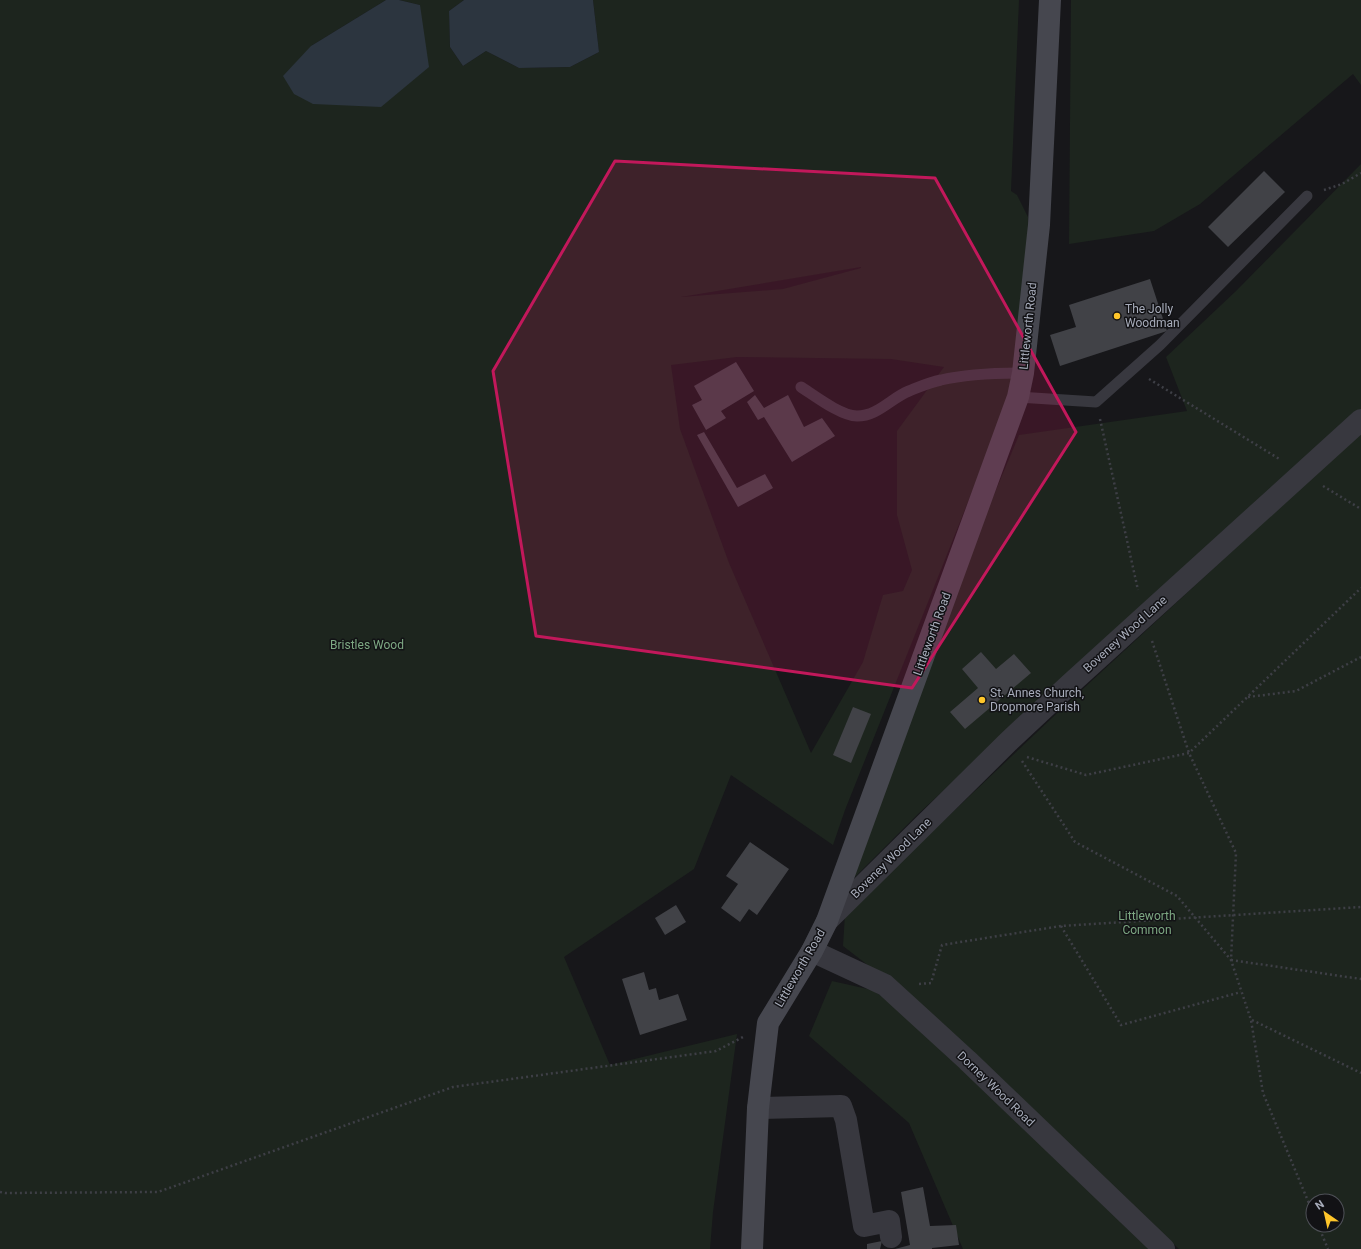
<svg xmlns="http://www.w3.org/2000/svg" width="1361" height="1249" viewBox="0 0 1361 1249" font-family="Roboto,sans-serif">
<rect width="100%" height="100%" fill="#17171a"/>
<g fill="#1d251e" fill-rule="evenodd">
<path d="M0 0H386L311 46 420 5 399 0H464L449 11 450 47 463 66 486 51 519 68 570 67 599 52 593 0H1019L1011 191 1017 195 1028 217 1027 354 845 810 833 845 731 775 694 869 564 957 610 1065 737 1034 713 1212 710 1249H0ZM861 268 783 289 681 297 861 267ZM737 357 891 359 944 367 897 431V515L912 570 903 591 883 595 863 662 811 753 729 563 680 429 671 365Z"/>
<polygon points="1071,0 1361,0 1361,85 1353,74 1200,204 1154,231 1069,244"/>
<polygon points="1361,164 1361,409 918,814 844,888 980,528 1019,435 1187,411 1166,357 1236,291"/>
<path d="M1361 432V1249H1179L939 1020 843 946 845 914 1071 700ZM1313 1201H1337V1225H1313Z"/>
<polygon points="832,981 872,990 896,1005 1150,1249 963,1249 909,1123 809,1036"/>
</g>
<g fill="#2c353f">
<polygon points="386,0 399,0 420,5 429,67 381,107 313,104 294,94 283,76 311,46"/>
<polygon points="464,0 593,0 599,52 570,67 519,68 486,51 463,66 450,47 449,11"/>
</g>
<g fill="#414247">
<polygon points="1264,171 1285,192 1228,247 1208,227"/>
<polygon points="1150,279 1167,331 1060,366 1050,335 1076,327 1069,305"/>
<polygon points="736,362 754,391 721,411 726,418 706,430 692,405 702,400 694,386"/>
<polygon points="755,395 764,408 788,395 804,427 822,418 835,436 792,462 764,417 758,420 747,402"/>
<polygon points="704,432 737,488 765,474 773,488 738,507 697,435"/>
<polygon points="981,652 996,669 1014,654 1031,673 965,729 950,712 978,688 962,669"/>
<polygon points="853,707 871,714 851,763 833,755"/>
<polygon points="750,842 789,869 757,915 749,909 740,922 721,908 738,884 726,876"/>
<polygon points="676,905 686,922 665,935 655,918"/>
<polygon points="644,972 649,990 656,988 659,1000 678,994 687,1020 640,1035 622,979"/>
<polygon points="923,1187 930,1226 956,1225 959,1245 932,1248 932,1249 895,1249 910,1245 901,1192"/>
<polygon points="882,1241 880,1249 867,1249 867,1244"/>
</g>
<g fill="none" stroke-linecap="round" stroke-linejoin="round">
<g stroke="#3e3f46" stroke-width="2.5" stroke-dasharray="2 3" stroke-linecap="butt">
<polyline points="1324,190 1342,184 1361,173"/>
<polyline points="1149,379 1281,460"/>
<polyline points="1100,419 1138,590"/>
<polyline points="1323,486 1361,509"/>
<polyline points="1152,641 1189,753 1236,853 1231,960"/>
<polyline points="1248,697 1296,691 1361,657"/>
<polyline points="1027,757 1086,775 1189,753 1361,588"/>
<polyline points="1022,761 1075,842 1177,896 1231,960 1251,1020 1263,1093 1313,1213"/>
<polyline points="1061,926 1121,1025 1241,992"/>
<polyline points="1231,960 1361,979"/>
<polyline points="919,984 931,983 942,945 1061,926 1361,907"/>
<polyline points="1252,1020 1361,1073"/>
<polyline points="0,1192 5,1193 158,1192 453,1087 716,1051 743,1037"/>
<polyline points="1318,1225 1328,1249"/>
</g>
<g stroke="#38383f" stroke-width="11">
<path d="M801 387C815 396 841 416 857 416 878 416 891 398 909 391 919 387 930 382 941 380 967 374 996 373 1023 373"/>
<polyline points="1018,397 1096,402 1160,345 1307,196"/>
</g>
<g stroke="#38383f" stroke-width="22">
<polyline points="827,921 1008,742 1069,685 1361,420"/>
<polyline points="812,951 885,985 967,1060 1164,1249"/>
<polyline points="758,1108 841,1106 846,1120 864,1226 889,1221 891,1237"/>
</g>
<polyline stroke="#46474f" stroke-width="22" points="752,1249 758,1108 768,1023 812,951 827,921 1018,397 1023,373 1039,225 1050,0"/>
</g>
<path fill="#c2185b" fill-opacity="0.2" stroke="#c2185b" stroke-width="3" stroke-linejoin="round" d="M615 161 935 178 1076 432 912 688 536 636 493 371Z"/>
<g fill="#ffc62a" stroke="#121215" stroke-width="1.5">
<circle cx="1117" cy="316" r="4"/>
<circle cx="982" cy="700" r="4"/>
</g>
<g text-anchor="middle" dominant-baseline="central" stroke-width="3" stroke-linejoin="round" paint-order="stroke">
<g font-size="12" fill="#a8adbb" stroke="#121215" text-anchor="start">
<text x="1125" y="309">The Jolly<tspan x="1125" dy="14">Woodman</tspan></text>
<text x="990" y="693">St. Annes Church,<tspan x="990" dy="14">Dropmore Parish</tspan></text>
</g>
<g font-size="12" fill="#a8adbb" stroke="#121215">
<text transform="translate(1028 326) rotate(-84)">Littleworth Road</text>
<text transform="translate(932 634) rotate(-70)">Littleworth Road</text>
<text transform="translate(1125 634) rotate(-42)">Boveney Wood Lane</text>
<text transform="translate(891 858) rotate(-45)">Boveney Wood Lane</text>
<text transform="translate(800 968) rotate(-60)">Littleworth Road</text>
<text transform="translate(996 1089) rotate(44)">Dorney Wood Road</text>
</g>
<g font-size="12" fill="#7da883" stroke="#121215">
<text x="367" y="645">Bristles Wood</text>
<text x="1147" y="916">Littleworth<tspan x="1147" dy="14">Common</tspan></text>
</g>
</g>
<g transform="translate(1325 1213) rotate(326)"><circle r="19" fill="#121215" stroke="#4e5057"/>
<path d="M0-3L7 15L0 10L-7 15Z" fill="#ffc62a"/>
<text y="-6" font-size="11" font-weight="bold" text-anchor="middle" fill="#a8adbb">N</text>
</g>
</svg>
